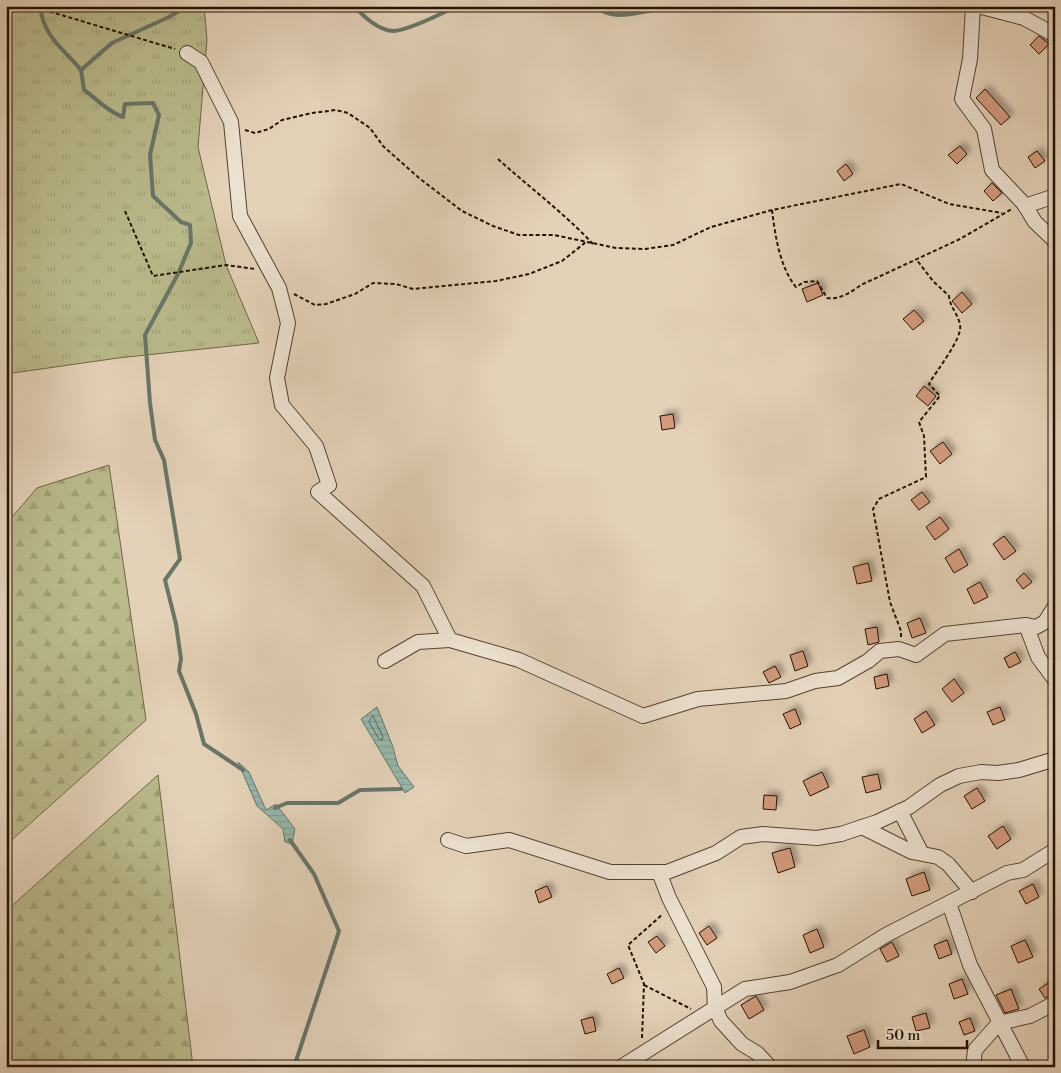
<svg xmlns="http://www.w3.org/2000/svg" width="1061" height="1073" viewBox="0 0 1061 1073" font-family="'Libre Bodoni',serif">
<defs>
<pattern id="grass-tufts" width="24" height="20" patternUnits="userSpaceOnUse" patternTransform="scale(1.25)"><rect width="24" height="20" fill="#baba8b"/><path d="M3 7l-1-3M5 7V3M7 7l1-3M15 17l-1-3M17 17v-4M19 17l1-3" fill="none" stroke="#a09f76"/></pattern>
<pattern id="forest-firs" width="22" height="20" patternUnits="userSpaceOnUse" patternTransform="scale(1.25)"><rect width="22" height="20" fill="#baba8b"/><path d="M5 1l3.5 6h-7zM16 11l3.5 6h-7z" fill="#a09f76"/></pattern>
<pattern id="water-rules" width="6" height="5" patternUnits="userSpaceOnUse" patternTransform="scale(1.25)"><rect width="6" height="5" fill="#95b8ad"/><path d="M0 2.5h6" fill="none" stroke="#809d93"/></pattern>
<filter id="shadow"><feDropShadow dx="4.5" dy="-4.5" stdDeviation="2.5" flood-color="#0004"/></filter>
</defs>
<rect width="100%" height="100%" fill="#e4d2b8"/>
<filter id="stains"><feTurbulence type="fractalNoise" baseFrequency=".004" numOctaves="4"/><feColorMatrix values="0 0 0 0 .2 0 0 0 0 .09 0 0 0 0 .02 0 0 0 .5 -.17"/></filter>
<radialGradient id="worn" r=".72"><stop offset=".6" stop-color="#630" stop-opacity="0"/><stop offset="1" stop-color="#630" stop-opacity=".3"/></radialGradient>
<polygon fill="url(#grass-tufts)" stroke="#6e6647" points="6,6 204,6 207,40 198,147 226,265 259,343 118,358 6,374"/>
<g fill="url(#forest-firs)" stroke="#6e6647">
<polygon points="109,465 146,720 6,845 6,524 37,488"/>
<polygon points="158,775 193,1067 6,1067 6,911"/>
</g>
<g fill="url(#water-rules)" stroke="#677669">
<polygon points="377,707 393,747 398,766 414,787 405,793 361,719"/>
<polygon points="238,762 249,772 266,810 276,804 295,829 292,844 285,842 283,829 257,806"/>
</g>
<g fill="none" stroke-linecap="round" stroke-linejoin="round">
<polygon stroke="#5c6558" stroke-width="1" points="373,716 383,737 382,740 379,739 369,722"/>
<g stroke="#677669" stroke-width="4">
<path d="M40 6C44 38 62 47 81 70L84 90C97 99 108 112 123 117L125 104 153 103 159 115 150 155 153 196 181 222 190 225 191 243 178 274 145 335 150 403 155 440 164 460 180 559 165 580 176 624 181 659 179 671 196 714 204 744 243 770"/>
<path d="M355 6C363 17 380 31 394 31 410 30 443 13 457 6"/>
<polyline points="490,6 495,6"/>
<path d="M596 6C610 21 632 13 650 11"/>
<polyline points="81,70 112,43 169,17 187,6"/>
<polyline points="275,808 287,803 338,803 360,790 401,789"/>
<polyline points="290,840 314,874 339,931 294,1067"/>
</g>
</g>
<g fill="#d39b7c" stroke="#231203" filter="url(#shadow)">
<polygon points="1039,36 1049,44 1039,54 1030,45"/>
<polygon points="985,89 1010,117 1001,125 976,98"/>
<polygon points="960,146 967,154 957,164 948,155"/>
<polygon points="1037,151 1045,161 1035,168 1028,157"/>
<polygon points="846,164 853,174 844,181 837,171"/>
<polygon points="992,183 1002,193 993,201 984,191"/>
<polygon points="818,283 823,295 807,302 802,289"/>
<polygon points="962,292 972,304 962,313 952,301"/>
<polygon points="914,310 924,321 913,330 903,319"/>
<polygon points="924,386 936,396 928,406 916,396"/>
<polygon points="673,414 675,428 662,430 660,416"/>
<polygon points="943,442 952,454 940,464 930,451"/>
<polygon points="922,492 930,502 919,510 911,500"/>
<polygon points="940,517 949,529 935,540 926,527"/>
<polygon points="1004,536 1016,551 1004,560 993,544"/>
<polygon points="959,549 968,565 954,573 945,558"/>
<polygon points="868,563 872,581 857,584 853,567"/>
<polygon points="1024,573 1032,582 1023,589 1016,580"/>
<polygon points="980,582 988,597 974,604 967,589"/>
<polygon points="920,618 926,633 912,638 907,623"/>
<polygon points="877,627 879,642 868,645 865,629"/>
<polygon points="803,651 808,666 795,671 790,655"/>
<polygon points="1015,652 1021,662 1009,668 1004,658"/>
<polygon points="775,666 781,677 769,683 763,672"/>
<polygon points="887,674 889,686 876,689 874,677"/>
<polygon points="954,679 964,693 952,702 942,689"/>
<polygon points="1000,707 1005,720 993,725 987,712"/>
<polygon points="795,709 801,724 790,729 783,714"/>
<polygon points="926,711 935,725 922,733 914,719"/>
<polygon points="822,772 829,787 810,796 803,781"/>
<polygon points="878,774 881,789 866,793 862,777"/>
<polygon points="977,788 985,801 972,809 964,796"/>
<polygon points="764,795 777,796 776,810 763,809"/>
<polygon points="1003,826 1011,839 997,849 988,836"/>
<polygon points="790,848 795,867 778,873 772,853"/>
<polygon points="924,872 930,890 912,896 906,879"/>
<polygon points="1033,884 1039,897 1026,904 1019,891"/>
<polygon points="547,886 552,897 539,903 535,891"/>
<polygon points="709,926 717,938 707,945 699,933"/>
<polygon points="817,929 824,947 810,953 803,935"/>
<polygon points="657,936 665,946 656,953 648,942"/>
<polygon points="947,940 952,954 939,959 934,945"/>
<polygon points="1025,940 1033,957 1018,963 1011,946"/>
<polygon points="892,942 899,956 887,962 880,949"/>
<polygon points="619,968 624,978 612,984 607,974"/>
<polygon points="962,979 968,994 954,999 949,984"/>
<polygon points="1050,982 1055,989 1055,994 1045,998 1039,989"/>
<polygon points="1011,989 1019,1009 1005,1013 996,995"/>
<polygon points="756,996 764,1010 749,1019 741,1005"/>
<polygon points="926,1013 930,1028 916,1031 912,1017"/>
<polygon points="593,1017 596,1031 585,1034 581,1020"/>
<polygon points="970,1018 975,1031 964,1035 959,1022"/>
<polygon points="864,1030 870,1047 854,1054 847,1036"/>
</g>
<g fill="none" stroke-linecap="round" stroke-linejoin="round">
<g stroke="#534230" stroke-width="16">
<g id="minor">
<polyline points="973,6 970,59 962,99 984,129 992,170 1024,204 1035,222 1055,241"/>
<polyline points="978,6 1024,18 1055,35"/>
<polyline points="187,53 201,62 231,122 240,216 279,288 288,323 277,378 282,405 316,446 329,485 318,492 423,586 450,640 519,660 643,716 698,699 786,691 815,681 838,678 868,661 880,651 899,649 916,655 945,634 1026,625 1036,627 1045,622 1055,606"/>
<polyline points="1025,206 1055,196"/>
<polyline points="1026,625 1038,657 1055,680"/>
<polyline points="385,661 418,642 450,640"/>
<polyline points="900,811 921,852"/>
<polyline points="862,827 912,852 938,857 948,864 972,892"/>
<polyline points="448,840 466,846 509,840 610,872 667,872 716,853 741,837 763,834 817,838 841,834 877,822 909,807 940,785 959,776 981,772 998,773 1019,770 1055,759"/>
<polyline points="659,872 669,898 714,987 715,1008 721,1021 742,1044 757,1053 770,1067"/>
<polyline points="949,903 970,965 1023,1067"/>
<polyline points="621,1067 745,989 790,982 838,965 886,935 1007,873 1023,870 1055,850"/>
<polyline points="973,1067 975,1050 999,1023 1030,1016 1055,1003"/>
</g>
</g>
<g stroke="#231203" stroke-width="2" stroke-dasharray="4 2.5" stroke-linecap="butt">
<polyline points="31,6 175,49"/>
<polyline points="245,130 255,133 269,129 282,120 312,113 336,110 348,113 370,128 383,146 419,178 462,211 493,226 519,235 554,235 616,248 645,249 673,245 711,227 772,210 901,184 949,204 1002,213"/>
<path d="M498 159C529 187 564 213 593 244"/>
<path d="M772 210C775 235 780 268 796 287L804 282 817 281 827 298C840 300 851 292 861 285L960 239 1012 209"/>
<polyline points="125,211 153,276 226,265 255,269"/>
<polyline points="294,294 315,305 326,304 355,294 373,283 396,284 413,289 496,281 529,274 562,261 586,242"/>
<path d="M901 637V631L890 602 873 509 879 499 926 477 924 436 919 422 940 396 929 384C936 371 963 338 960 325 958 313 950 308 949 296L933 281 916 259"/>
<polyline points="644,985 691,1009"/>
<polyline points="642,1038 644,984 628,945 663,914"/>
</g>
<use href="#minor" stroke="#ede2d1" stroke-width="14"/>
</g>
<rect width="1061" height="1073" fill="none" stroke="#e4d2b8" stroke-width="25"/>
<rect x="8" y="8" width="1046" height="1058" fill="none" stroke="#231203" stroke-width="2.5"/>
<rect x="12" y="12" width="1036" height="1048" fill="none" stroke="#231203"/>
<path d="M878 1040v8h89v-8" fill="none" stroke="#231203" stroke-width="2.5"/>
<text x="886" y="1040" font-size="15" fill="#231203" stroke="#ede2d1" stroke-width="4" paint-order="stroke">50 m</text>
<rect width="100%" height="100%" filter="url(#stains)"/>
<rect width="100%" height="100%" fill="url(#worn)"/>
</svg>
